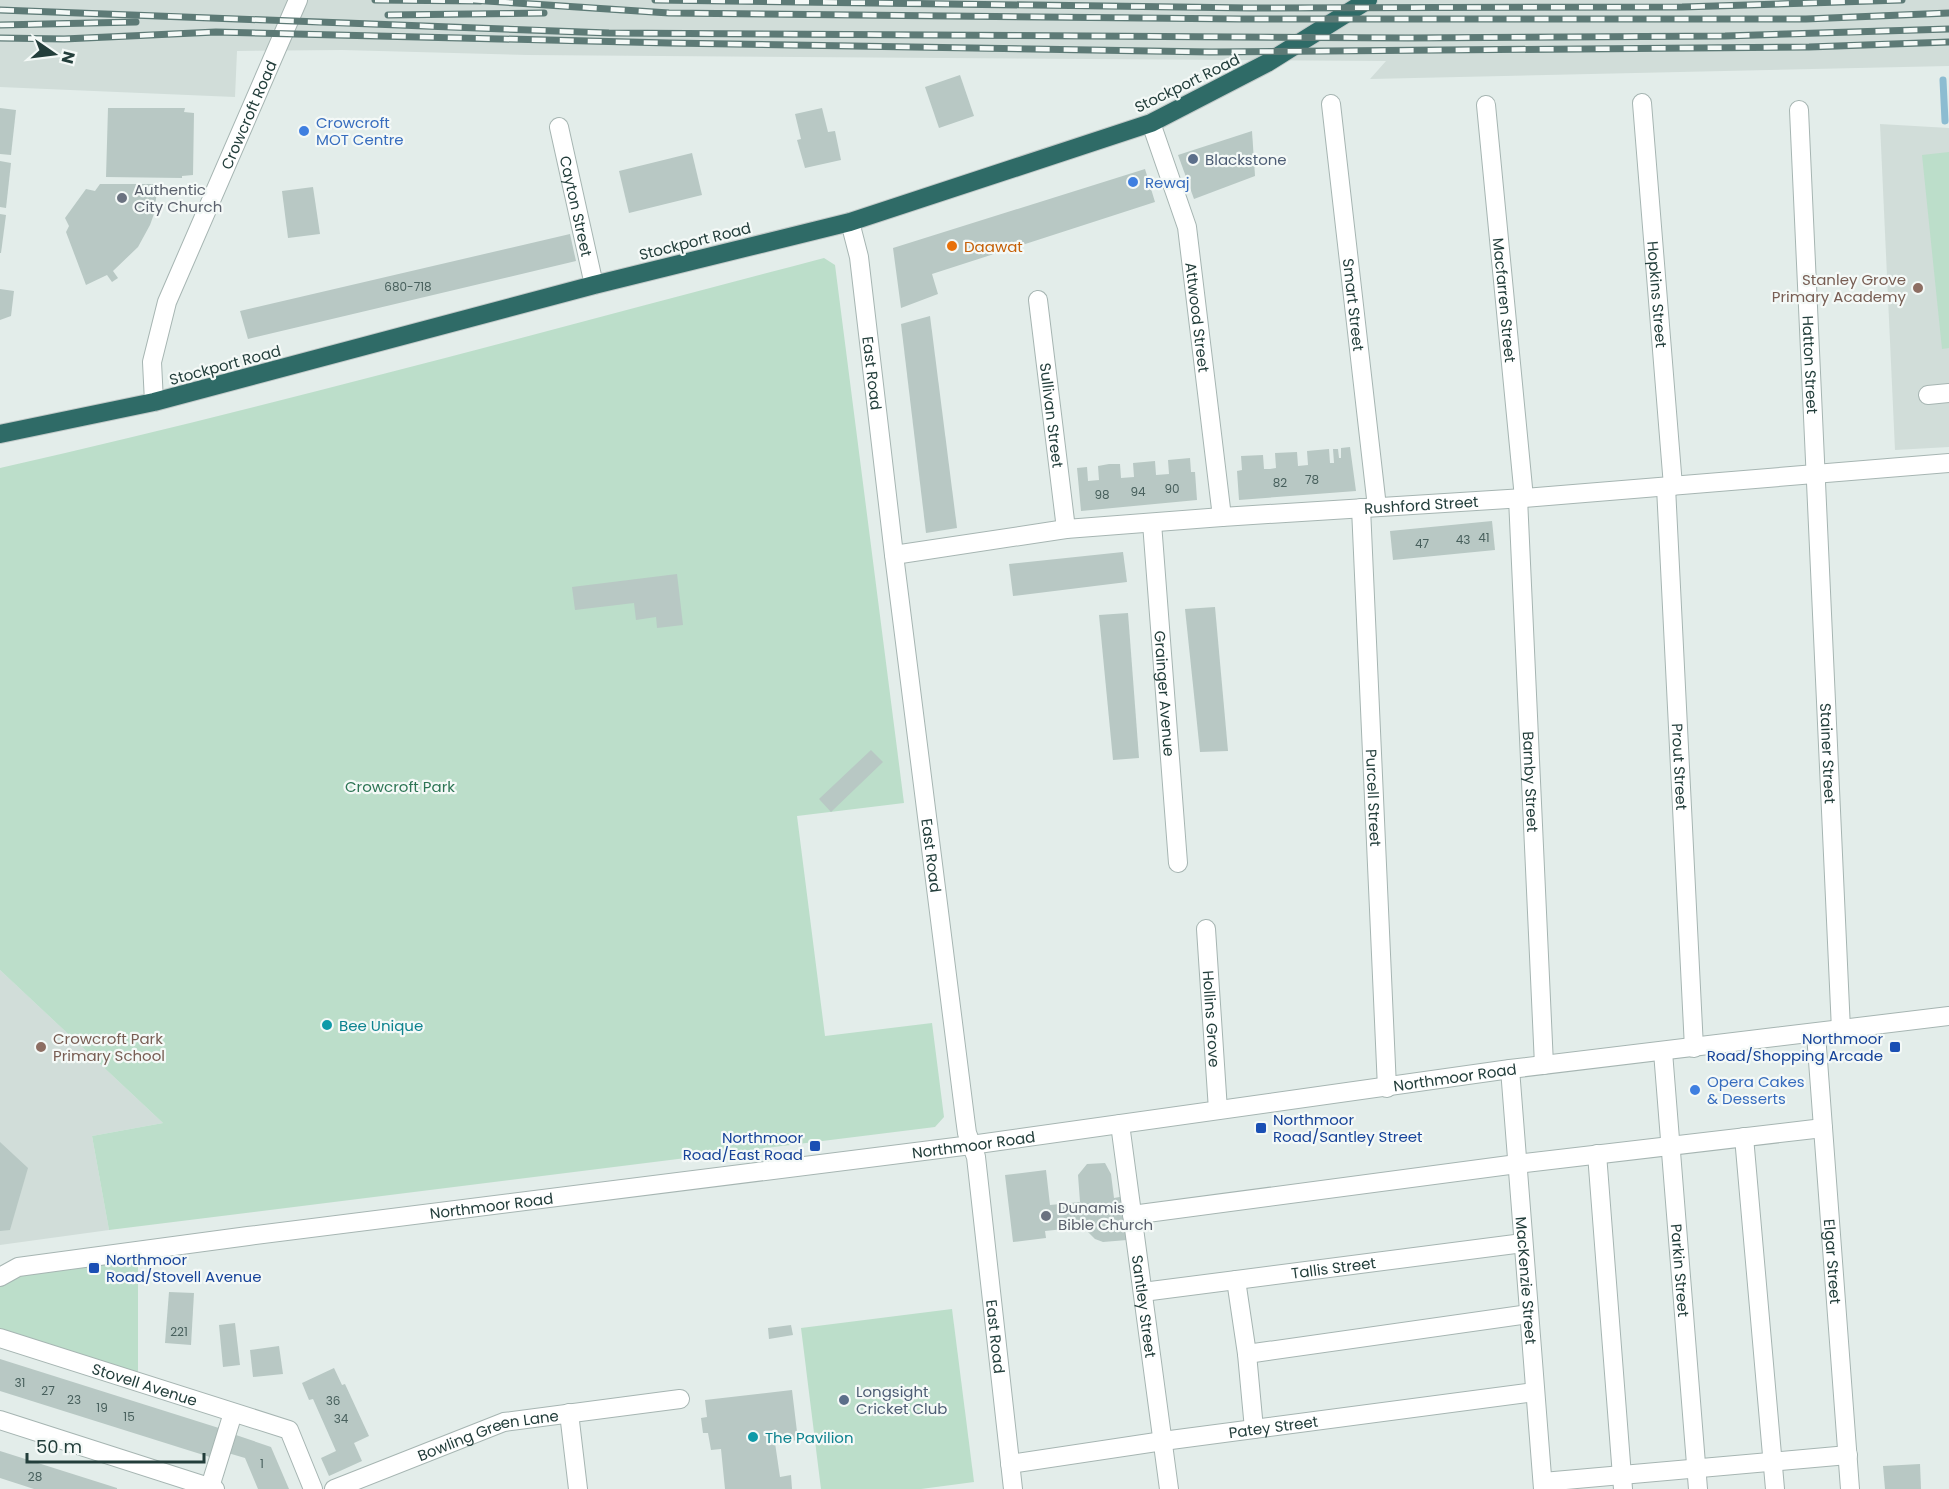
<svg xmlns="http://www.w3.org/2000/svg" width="1949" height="1489" viewBox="0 0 1949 1489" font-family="Poppins,sans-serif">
<rect width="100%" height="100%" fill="#e3edea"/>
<g fill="#d1ddd9">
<polygon points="0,0 1949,0 1949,66 1370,79 1386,61 528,55 342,50 237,51 235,97 0,87"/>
<polygon points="1880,124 1949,128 1949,447 1895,450"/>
<polygon points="0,970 163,1123 92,1136 109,1230 0,1245"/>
</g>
<g fill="#bcdeca">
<polygon points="1949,152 1949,348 1942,349 1922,155"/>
<path d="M824 258 835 265 904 803 797 816 825 1036 932 1023 944 1117 935 1127 109 1230 92 1136 163 1123 0 970V468C276 405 550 330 824 258Z"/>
<polygon points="138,1251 138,1382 0,1338 0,1277"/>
<polygon points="952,1309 974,1482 921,1489 821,1489 801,1328"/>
</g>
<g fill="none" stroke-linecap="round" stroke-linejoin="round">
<polyline stroke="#8cbcd1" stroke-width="7" points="1943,80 1945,121"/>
</g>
<g fill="#b8c8c4">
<polygon points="960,75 974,116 939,128 925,87"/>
<polygon points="0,108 16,110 11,155 0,154"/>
<polygon points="108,108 185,108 184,112 194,113 193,175 182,176 182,178 106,177"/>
<polygon points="822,108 828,132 835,131 841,160 805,168 797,140 801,139 795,114"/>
<polygon points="1252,131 1255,176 1194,199 1178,155"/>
<polygon points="692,153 702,195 629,213 619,171"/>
<polygon points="0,161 11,163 6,208 0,207"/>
<polygon points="1145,169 1155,202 932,274 938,294 901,308 893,248"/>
<polygon points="100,184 158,184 154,214 150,225 138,247 113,271 118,278 112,282 107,275 86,285 66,232 69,226 65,218 86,189 95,191"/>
<polygon points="313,187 320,234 288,238 282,191"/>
<polygon points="0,214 6,215 1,253 0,253"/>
<polygon points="570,234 576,261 248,339 240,311"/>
<polygon points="0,289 14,291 11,316 0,320"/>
<polygon points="930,316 957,528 926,533 901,324"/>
<polygon points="1350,447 1356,491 1239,500 1237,471 1242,470 1241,456 1263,455 1264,469 1270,469 1276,468 1275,453 1297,452 1298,466 1308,465 1307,451 1329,449 1330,463 1334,463 1333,449 1338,449 1339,458 1341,458 1341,448"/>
<polygon points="1190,458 1191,472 1195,472 1197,500 1081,511 1077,468 1087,467 1088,481 1099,480 1098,466 1109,464 1120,464 1121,478 1134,477 1133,463 1155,461 1156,475 1169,474 1168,460"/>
<polygon points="1492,521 1495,550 1393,560 1390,531"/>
<polygon points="1123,552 1127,582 1013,596 1009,564"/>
<polygon points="677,574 683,625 657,628 656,617 636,620 634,603 575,610 572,587"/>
<polygon points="1215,607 1228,751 1200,752 1185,609"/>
<polygon points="1128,613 1139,758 1113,760 1099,615"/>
<polygon points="871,750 883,762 831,812 819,799"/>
<polygon points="0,1142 28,1168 10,1230 0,1231"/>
<polygon points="1105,1163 1111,1174 1114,1198 1125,1196 1127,1240 1103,1242 1095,1239 1083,1227 1045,1231 1046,1238 1013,1242 1005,1175 1046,1170 1050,1205 1080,1202 1078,1175 1087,1164"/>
<polygon points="169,1292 194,1293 191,1345 165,1343"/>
<polygon points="235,1323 240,1365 223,1367 219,1325"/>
<polygon points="791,1325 793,1335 769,1339 768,1328"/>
<polygon points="279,1346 283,1374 253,1377 250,1350"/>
<polygon points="0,1359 222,1429 213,1458 0,1391"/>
<polygon points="334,1368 342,1385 345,1384 369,1436 354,1443 362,1461 329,1476 321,1458 336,1451 313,1399 309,1400 302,1383"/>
<polygon points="792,1390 798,1440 775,1443 780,1477 791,1475 792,1489 725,1489 721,1449 711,1450 708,1433 703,1433 701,1418 707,1417 705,1400"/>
<polygon points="233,1434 271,1447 289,1489 258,1489 245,1458 228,1453"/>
<polygon points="0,1451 117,1488 117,1489 34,1489 0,1478"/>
<polygon points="1920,1464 1921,1489 1885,1489 1883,1466"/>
</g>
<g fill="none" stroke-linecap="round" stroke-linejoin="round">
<g stroke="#a6b5b2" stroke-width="20">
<g id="minor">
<path id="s1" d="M1642 103 1673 486"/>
<path id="s2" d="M1331 104 1377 507"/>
<path id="s3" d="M1486 105 1524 498"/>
<path id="s4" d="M1799 110 1841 1030"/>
<path id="s5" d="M1151 123 1187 227 1222 517"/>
<path id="s6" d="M559 127 594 285"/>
<path id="s7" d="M850 222 859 257 894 555 965 1118 967 1133 976 1157 1013 1489"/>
<path id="s8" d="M1038 300 1066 529"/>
<polyline points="1928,395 1949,393"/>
<path id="s9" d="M154 402 152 362 167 302 298 0"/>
<path id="s10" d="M1666 487 1694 1048"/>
<path id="s11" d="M1518 498 1544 1065"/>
<path id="s12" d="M1361 508 1387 1088"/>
<path id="s13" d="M1152 523 1178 863"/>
<path id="s14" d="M894 555 1066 529 1222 517 1524 498 1949 463"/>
<path id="s15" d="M1206 929 1218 1110"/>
<path id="s16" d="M1816 1034 1850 1489"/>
<path id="s17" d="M1663 1052 1698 1489"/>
<path id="s18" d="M1510 1069 1543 1489"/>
<path id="s19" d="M1120 1124 1169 1489"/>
<polyline points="1744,1137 1775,1489"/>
<polyline points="1597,1154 1623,1489"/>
<polyline points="1132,1215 1517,1164 1823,1128"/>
<path id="s20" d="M0 1277 18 1267 248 1236 971 1145 1510 1069 1949 1016"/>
<polyline points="1236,1280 1247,1354 1529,1314"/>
<path id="s21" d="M1143 1292 1523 1243"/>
<path id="s22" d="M0 1338 289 1430 313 1489"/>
<polyline points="1247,1354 1254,1429"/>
<polyline points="569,1413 578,1489"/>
<polyline points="0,1420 215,1489"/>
<path id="s23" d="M1010 1464 1163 1441 1535 1392"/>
<polyline points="1543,1482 1848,1455"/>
<polyline points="210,1487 233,1413"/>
<path id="s24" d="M334 1489 504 1422 680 1399"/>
</g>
</g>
<g stroke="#c1c9c8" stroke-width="20">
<polyline id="highway" points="0,434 154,402 594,285 850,222 1151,123 1267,63 1368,0"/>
</g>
<use href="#minor" stroke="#fff" stroke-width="18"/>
<use href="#highway" stroke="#2f6b67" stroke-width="18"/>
<g stroke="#5d7a76" stroke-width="7">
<g id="rail">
<polyline points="375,0 480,1"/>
<polyline points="471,0 669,13 1240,19 1806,19 1949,13"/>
<polyline points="655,0 1250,8 1682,7 1902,0"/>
<polyline points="0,10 609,33 1408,38 1725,36 1949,29"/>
<polyline points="388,15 544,13"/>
<polyline points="0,25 136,22"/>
<polyline points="0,38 64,39 216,32 669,43 1211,52 1809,47 1949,42"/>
</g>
</g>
<use href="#rail" stroke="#f4f9f7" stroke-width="4.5" stroke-dasharray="14" stroke-linecap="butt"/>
</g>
<g fill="#3f7fe0" stroke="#f4f9f7" stroke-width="2">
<circle cx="304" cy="131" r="6"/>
<circle cx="1133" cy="182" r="6"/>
<circle cx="1695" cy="1090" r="6"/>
</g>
<g fill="#5c6f8a" stroke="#f4f9f7" stroke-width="2">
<circle cx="1193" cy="159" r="6"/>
<circle cx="844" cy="1400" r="6"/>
</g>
<g fill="#6b7280" stroke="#f4f9f7" stroke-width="2">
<circle cx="122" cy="198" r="6"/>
<circle cx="1046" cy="1216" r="6"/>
</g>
<circle fill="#e8710a" stroke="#f4f9f7" stroke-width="2" cx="952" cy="246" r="6"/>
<g fill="#8d6e63" stroke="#f4f9f7" stroke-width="2">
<circle cx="1918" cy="288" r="6"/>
<circle cx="41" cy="1047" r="6"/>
</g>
<g fill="#0f9aa8" stroke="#f4f9f7" stroke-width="2">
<circle cx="327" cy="1025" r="6"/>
<circle cx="753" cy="1437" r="6"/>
</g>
<g fill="#1a4fb4" stroke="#f4f9f7" stroke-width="2">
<rect x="1889" y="1041" width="12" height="12" rx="3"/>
<rect x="1255" y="1122" width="12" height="12" rx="3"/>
<rect x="809" y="1140" width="12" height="12" rx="3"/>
<rect x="88" y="1262" width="12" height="12" rx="3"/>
</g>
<g text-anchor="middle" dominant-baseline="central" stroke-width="4.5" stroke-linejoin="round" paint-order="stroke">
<g font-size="12" fill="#48605d">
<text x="408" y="286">680-718</text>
<text x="1312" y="479">78</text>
<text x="1280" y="482">82</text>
<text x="1172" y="488">90</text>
<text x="1138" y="491">94</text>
<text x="1102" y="494">98</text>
<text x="1484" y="537">41</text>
<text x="1463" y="539">43</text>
<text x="1422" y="543">47</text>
<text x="179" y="1331">221</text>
<text x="20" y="1382">31</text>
<text x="48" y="1390">27</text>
<text x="74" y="1399">23</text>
<text x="333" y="1400">36</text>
<text x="102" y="1407">19</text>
<text x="129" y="1416">15</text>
<text x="341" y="1418">34</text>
<text x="262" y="1463">1</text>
<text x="35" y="1476">28</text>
</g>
<g font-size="15" fill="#233e3b" stroke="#f4f9f7">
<text transform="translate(1187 83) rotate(-26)">Stockport Road</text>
<text stroke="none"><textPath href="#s9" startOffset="306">Crowcroft Road</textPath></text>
<text stroke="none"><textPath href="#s6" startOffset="81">Cayton Street</textPath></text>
<text transform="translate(695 241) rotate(-14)">Stockport Road</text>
<text stroke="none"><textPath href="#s1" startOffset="192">Hopkins Street</textPath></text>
<text stroke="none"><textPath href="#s3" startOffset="196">Macfarren Street</textPath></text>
<text stroke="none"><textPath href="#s2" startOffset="202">Smart Street</textPath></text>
<text stroke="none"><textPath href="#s5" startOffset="201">Attwood Street</textPath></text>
<text stroke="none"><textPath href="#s4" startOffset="255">Hatton Street</textPath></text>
<text transform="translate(225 365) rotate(-15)">Stockport Road</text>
<text stroke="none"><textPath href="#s7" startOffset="153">East Road</textPath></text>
<text stroke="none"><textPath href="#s8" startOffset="116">Sullivan Street</textPath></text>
<text stroke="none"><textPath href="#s14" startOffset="530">Rushford Street</textPath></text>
<text stroke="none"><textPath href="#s13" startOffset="171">Grainger Avenue</textPath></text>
<text stroke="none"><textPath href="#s4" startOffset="644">Stainer Street</textPath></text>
<text stroke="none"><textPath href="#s10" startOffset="280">Prout Street</textPath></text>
<text stroke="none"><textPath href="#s11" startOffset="284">Barnby Street</textPath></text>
<text stroke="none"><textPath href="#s12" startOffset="290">Purcell Street</textPath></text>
<text stroke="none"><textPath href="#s7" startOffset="639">East Road</textPath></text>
<text stroke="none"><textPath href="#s15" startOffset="90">Hollins Grove</textPath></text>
<text stroke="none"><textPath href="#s20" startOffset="1470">Northmoor Road</textPath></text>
<text stroke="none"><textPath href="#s20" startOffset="984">Northmoor Road</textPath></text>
<text stroke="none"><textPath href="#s20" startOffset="498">Northmoor Road</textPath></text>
<text stroke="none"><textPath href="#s16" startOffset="228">Elgar Street</textPath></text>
<text stroke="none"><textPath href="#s21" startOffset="192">Tallis Street</textPath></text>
<text stroke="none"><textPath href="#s17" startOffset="219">Parkin Street</textPath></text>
<text stroke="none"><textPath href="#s18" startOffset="212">MacKenzie Street</textPath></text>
<text stroke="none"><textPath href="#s19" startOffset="184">Santley Street</textPath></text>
<text stroke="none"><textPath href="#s7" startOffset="1125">East Road</textPath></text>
<text stroke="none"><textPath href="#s22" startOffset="152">Stovell Avenue</textPath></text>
<text stroke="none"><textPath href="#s23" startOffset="266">Patey Street</textPath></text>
<text stroke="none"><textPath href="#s24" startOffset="164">Bowling Green Lane</textPath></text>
</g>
<g font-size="15" fill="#366cbe" stroke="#f4f9f7" text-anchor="start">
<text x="316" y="122">Crowcroft<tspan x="316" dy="17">MOT Centre</tspan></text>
<text x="1145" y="182">Rewaj</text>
<text x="1707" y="1081">Opera Cakes<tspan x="1707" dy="17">&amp; Desserts</tspan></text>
</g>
<g font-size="15" fill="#4e5e75" stroke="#f4f9f7" text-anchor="start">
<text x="1205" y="159">Blackstone</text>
<text x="856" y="1391">Longsight<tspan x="856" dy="17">Cricket Club</tspan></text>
</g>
<g font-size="15" fill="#5b616d" stroke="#f4f9f7" text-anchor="start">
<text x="134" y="189">Authentic<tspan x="134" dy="17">City Church</tspan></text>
<text x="1058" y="1207">Dunamis<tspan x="1058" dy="17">Bible Church</tspan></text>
</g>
<g font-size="15" fill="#c56008" stroke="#f4f9f7" text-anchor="start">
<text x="964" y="246">Daawat</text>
</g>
<g font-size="15" fill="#785e54" stroke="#f4f9f7" text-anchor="end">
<text x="1906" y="279">Stanley Grove<tspan x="1906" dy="17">Primary Academy</tspan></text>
<text x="53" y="1038" text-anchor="start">Crowcroft Park<tspan x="53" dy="17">Primary School</tspan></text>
</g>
<g font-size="15" fill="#2d7554" stroke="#f4f9f7">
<text x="400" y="786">Crowcroft Park</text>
</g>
<g font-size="15" fill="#0d838f" stroke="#f4f9f7" text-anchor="start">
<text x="339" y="1025">Bee Unique</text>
<text x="765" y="1437">The Pavilion</text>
</g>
<g font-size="15" fill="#164399" stroke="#f4f9f7" text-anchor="end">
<text x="1883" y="1038">Northmoor<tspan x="1883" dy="17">Road/Shopping Arcade</tspan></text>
<text x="1273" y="1119" text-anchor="start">Northmoor<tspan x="1273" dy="17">Road/Santley Street</tspan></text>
<text x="803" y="1137">Northmoor<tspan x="803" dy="17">Road/East Road</tspan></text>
<text x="106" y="1259" text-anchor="start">Northmoor<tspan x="106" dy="17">Road/Stovell Avenue</tspan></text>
</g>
</g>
<g transform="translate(54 54) rotate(104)" stroke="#f4f9f7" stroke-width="4.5" paint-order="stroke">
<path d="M0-4.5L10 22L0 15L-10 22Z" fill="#233e3b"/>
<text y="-9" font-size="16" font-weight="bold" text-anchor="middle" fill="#233e3b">N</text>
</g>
<path d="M27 1453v9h177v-9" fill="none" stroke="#233e3b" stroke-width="3"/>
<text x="36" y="1453" font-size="18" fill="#233e3b" stroke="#f4f9f7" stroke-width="4.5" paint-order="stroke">50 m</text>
</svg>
